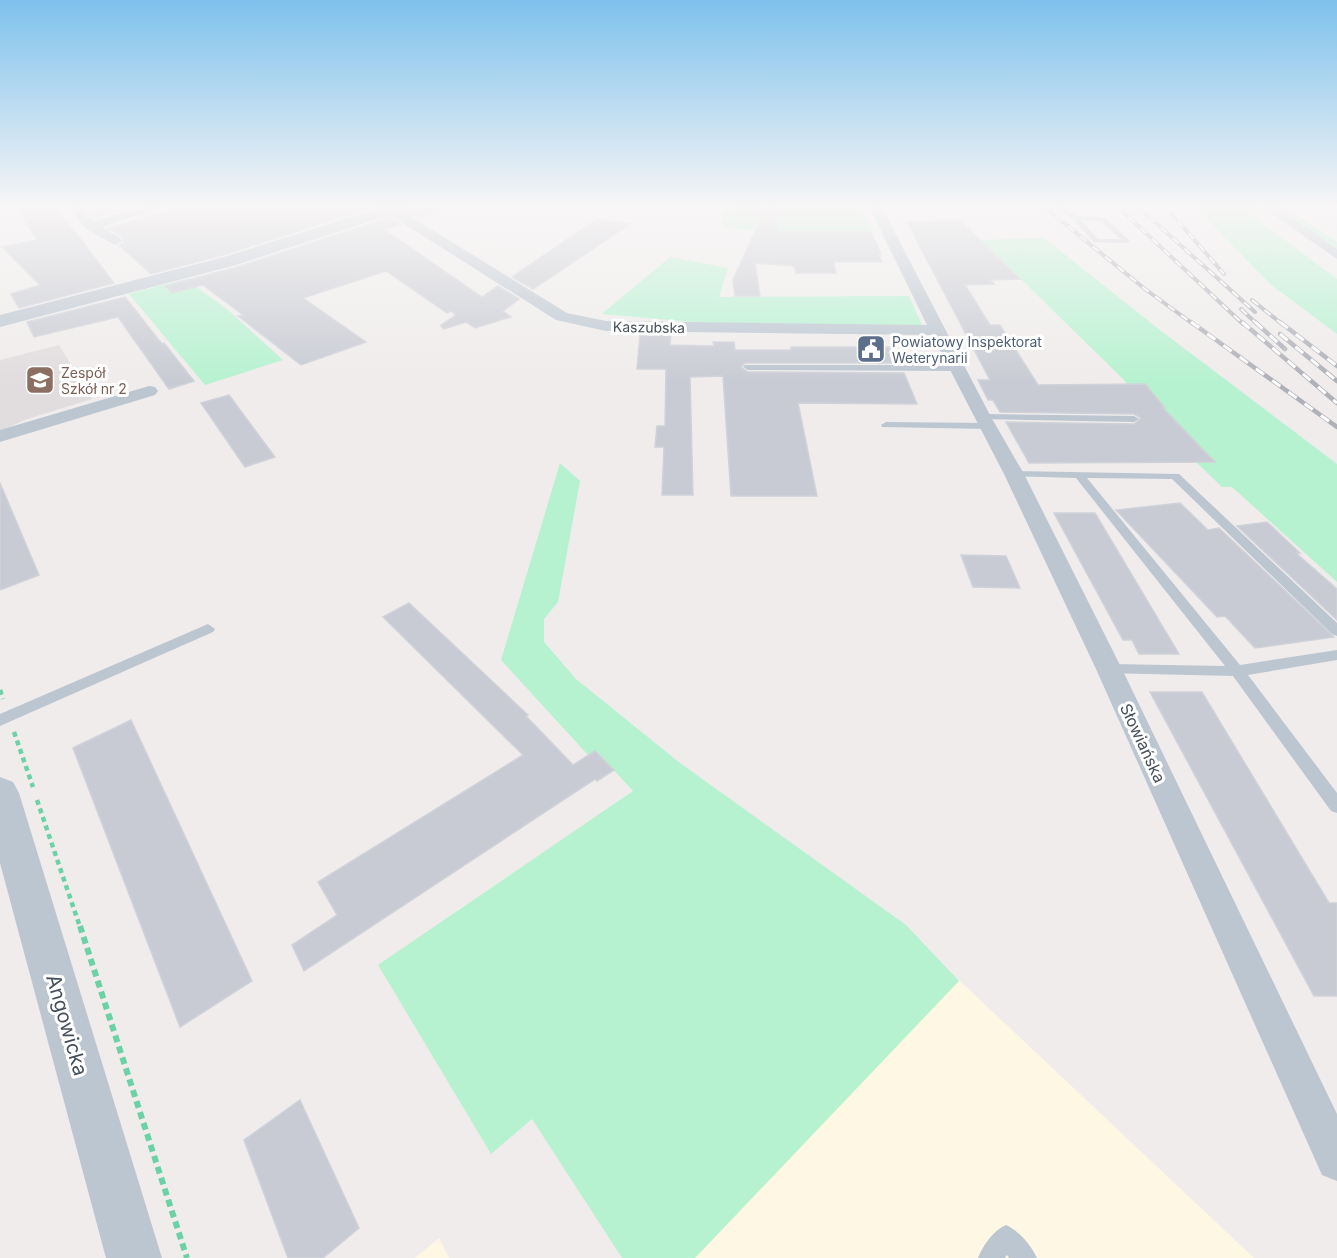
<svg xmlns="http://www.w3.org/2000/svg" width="1337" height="1258" viewBox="0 0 1337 1258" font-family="Inter,sans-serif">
<rect width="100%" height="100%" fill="#f0ecec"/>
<g fill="#fdf7e3">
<polygon points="959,980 1254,1258 695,1258"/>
<polygon points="439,1238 449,1258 415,1258"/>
</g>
<polygon fill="#e1ddde" points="59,345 92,399 24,420 0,432 0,360"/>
<g fill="#b6f2d0">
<polygon points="1194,206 1257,206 1267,213 1249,213 1337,279 1337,334 1270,284"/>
<polygon points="1275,206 1283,206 1337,242 1337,249"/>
<polygon points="860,207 873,231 754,231 722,227 723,209"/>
<polygon points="1044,238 1160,330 1337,464 1337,582 1232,487 1222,487 1196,462 1122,378 981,240"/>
<polygon points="670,257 728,268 719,297 909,296 922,325 704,323 602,314"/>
<polygon points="186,279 228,310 283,360 205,385 129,294"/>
<polygon points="560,463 580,481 558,602 544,619 544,642 576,679 680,763 906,925 959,981 695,1258 622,1258 532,1119 491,1154 378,965 633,791 596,751 588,755 501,660"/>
</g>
<g fill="#c8cbd3" stroke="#d0d2d9" stroke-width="1.5">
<polygon points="16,206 55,206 114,283 19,308 11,294 40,285 2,247 37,240"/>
<polygon points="84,206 119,206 123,210 95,218"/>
<polygon points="186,206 369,206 371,208 223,255 151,274 119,245 124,242 122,237 107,228"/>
<polygon points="412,206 443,206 444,209 418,218 407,212"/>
<polygon points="777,211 777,232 871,232 881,254 879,254 882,262 834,262 836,273 796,273 794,266 755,263 760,296 735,296 733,280 763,214"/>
<polygon points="390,217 401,224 385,230 482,297 498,286 519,299 503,311 511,317 475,328 466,322 443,329 441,325 456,315 451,311 447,313 386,271 303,298 366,342 301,365 238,316 243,315 203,285 172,293 165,286 237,267"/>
<polygon points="597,219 630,224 533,289 512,277"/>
<polygon points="960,220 1020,279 990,280 994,284 965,285 990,325 1000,325 1038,385 1145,384 1165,408 1163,408 1215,462 1029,463 1006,422 1134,424 1141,418 1134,414 1000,412 993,400 988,400 978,380 990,380 907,222"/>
<polygon points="125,297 162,344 164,343 194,381 169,389 118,317 34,337 27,322"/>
<polygon points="640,334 671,334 670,345 714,346 713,342 734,342 735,350 791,350 791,347 894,347 900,363 745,363 741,367 748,372 904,373 917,404 798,403 817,496 731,496 723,376 690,377 693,495 662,495 664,447 655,447 657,426 665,426 666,369 637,369"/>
<polygon points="229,395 275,457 245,467 201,403"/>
<polygon points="0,483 39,575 0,590"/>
<polygon points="1180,503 1208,530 1219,528 1334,637 1255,648 1225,616 1217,617 1116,510"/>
<polygon points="1054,513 1095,513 1179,654 1139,654 1132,640 1123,640"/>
<polygon points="1267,522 1300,553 1296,553 1337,589 1337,620 1237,526"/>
<polygon points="961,555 1006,556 1020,588 973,587"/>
<polygon points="409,603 528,715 526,716 573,765 595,751 614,770 597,781 595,779 304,971 292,945 337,915 318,882 523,755 383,617"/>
<polygon points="1150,692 1202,692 1329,903 1337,903 1337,996 1314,996"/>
<polygon points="131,720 252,981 180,1027 73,748"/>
<polygon points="300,1100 359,1228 323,1258 288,1258 244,1140"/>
</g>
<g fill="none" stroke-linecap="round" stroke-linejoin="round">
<g stroke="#6cd2a5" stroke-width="4.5" stroke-dasharray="5 4" stroke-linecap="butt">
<polyline points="0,690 3,699"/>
<polyline points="14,732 33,787"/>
<polyline points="37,800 80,927"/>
</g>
<polyline stroke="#6cd2a5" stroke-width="6" stroke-dasharray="7 4.5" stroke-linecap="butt" points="80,926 187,1258"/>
<g fill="#bcc6d0" fill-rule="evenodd">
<path d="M1054 206H1062L1077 216 1105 218 1130 241 1126 243 1094 242 1073 219ZM1081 220 1101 221 1120 239H1098Z"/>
<polygon points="745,365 958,365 963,368 958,371 748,370 743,367"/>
<polygon points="982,414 1134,416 1139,419 1134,422 978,419 977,417"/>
<polygon points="886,422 987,423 992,426 987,429 882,427 881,425"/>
<polygon points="1014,471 1179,474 1337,623 1337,636 1332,634 1172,479 1087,478 1240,665 1337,650 1337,660 1248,675 1337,793 1337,813 1331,811 1233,676 1104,673 1102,669 1104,665 1109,664 1225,666 1076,478 1010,476 1010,472"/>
<polygon points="208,624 215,629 213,632 0,726 0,714"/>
<path d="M1006 1225C1019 1231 1031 1245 1037 1258H1009L1007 1255 1005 1258H978C983 1245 993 1231 1006 1225Z"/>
</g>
<g fill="#bcc6d0" fill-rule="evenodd">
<polygon points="68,206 81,206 94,221 147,206 168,206 102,227 120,238 122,241 115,245 86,229"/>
<polygon points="371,206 395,207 567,313 606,321 927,325 869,206 881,206 991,417 1024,474 1122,669 1337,1114 1337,1181 1322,1175 1096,669 1004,474 932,335 606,331 556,320 387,213"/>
<path d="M781 206C772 213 741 214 733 207Z"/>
<polygon points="1261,206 1276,206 1337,249 1337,259"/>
<polygon points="149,386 155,387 158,391 155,395 0,442 0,430"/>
</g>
<g fill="#bcc6d0" fill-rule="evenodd">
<polygon points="386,206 410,206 408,209 236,265 0,327 0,315 224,257"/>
<polygon points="0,777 13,782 19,793 162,1258 106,1258 0,863"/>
</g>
<g stroke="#aeb1b8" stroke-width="4">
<g id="rail-far1">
<polyline points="1043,206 1145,289 1193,324"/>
<polyline points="1117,206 1243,324"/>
<polyline points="1137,206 1255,312"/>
<polyline points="1165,206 1175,218"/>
<polyline points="1178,221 1224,274"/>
<polyline points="1252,300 1282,324"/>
<polyline points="1241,309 1257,324"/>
</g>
</g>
<g stroke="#aeb1b8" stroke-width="4.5">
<g id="rail">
<polyline points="1191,322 1337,427"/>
<polyline points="1242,322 1337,403"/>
<polyline points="1255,322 1285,349"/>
<polyline points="1280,322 1337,366"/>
<polyline points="1280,334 1337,381"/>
</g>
</g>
<use href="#rail-far1" stroke="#fff" stroke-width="2" stroke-dasharray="8" stroke-linecap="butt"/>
<use href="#rail" stroke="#fff" stroke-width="3" stroke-dasharray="10" stroke-linecap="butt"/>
</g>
<linearGradient id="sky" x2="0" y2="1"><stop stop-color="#7ec1ec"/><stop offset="0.54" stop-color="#f8f6f6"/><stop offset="1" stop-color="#f8f6f6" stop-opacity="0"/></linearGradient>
<rect width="1337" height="382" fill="url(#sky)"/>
<defs>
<g id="civic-square" transform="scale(1.5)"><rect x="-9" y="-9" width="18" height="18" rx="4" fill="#5c6f8a" stroke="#fff"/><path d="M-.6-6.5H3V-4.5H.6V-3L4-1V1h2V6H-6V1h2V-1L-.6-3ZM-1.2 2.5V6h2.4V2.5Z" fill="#fff"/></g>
<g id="school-square" transform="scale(1.5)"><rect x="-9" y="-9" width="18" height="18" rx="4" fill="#8d6e63" stroke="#fff"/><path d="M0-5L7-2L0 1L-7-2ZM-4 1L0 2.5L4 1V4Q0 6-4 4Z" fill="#fff"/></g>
</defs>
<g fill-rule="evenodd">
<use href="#civic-square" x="871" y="349"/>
<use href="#school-square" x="40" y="380"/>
</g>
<g text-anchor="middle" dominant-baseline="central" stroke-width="6" stroke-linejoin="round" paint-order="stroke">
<g font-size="14" fill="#444f5b" stroke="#fff">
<text transform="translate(649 327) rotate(1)">Kaszubska</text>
</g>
<g font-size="14" fill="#4e5e75" stroke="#fff" text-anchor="start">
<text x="892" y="341">Powiatowy Inspektorat<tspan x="892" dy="16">Weterynarii</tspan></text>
</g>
<g font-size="14" fill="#785e54" stroke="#fff" text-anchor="start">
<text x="61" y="372">Zespół<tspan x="61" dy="16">Szkół nr 2</tspan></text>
</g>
<g font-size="16" fill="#444f5b" stroke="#fff">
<text transform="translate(1143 743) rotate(65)">Słowiańska</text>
</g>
<g font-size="20" fill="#444f5b" stroke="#fff">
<text transform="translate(67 1025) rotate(74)">Angowicka</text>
</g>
</g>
</svg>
